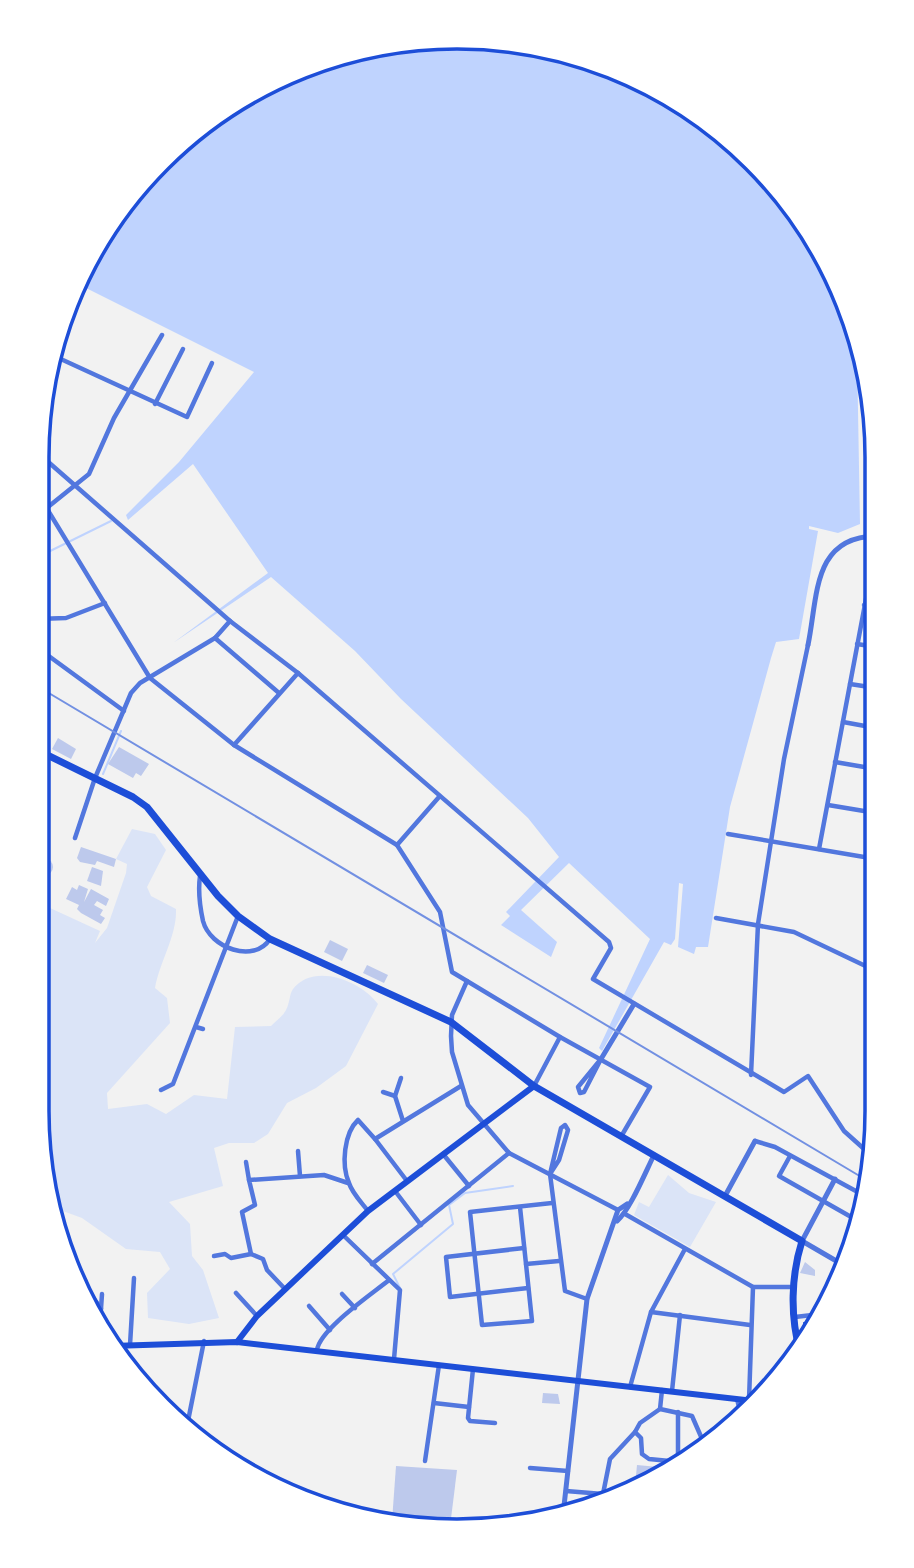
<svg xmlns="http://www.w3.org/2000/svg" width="914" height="1568" viewBox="0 0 914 1568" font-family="Roboto,sans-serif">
<rect width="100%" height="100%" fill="#f2f2f2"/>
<g fill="#dbe4f7">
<path d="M132 829 155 834 166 850 147 887 151 896 176 909C177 936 160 961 155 988L167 998 170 1023 107 1093 108 1109 147 1104 166 1114 194 1095 227 1099 235 1027 271 1026C276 1021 283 1016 286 1010 290 1003 289 995 293 989 314 962 361 981 378 1004L346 1066 316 1088 287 1103 268 1134 254 1143H229L214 1148 223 1186 169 1202 190 1224 192 1256 203 1270 219 1318 189 1324 148 1318 147 1293 170 1269 160 1252 126 1249 82 1218 52 1207 37 1111V941L50 908 100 931 95 943 107 928 126 873 127 864 116 859Z"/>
<polygon points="668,1175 689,1193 716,1202 690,1247 634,1215 639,1202 649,1207"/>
</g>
<polygon fill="#bfd3fe" points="375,45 539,45 690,107 754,160 821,247 855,322 860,347 857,353 860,524 838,533 809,526 809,529 818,531 799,639 776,642 771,658 730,807 708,947 696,947 694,954 678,947 683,884 679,883 675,939 671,945 664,942 602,1051 599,1048 650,939 569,863 521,910 557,942 551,957 501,925 510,916 506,912 559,857 528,818 401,699 355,651 271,577 173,643 268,573 193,464 128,520 126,515 179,462 254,372 78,284 107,224 223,108"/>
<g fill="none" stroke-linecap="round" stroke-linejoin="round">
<g stroke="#bfd3fe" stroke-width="2">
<polyline points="38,557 111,521"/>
<polyline points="103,774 121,731"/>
<polyline points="400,1288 393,1274 453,1224 449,1205 465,1193 513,1186"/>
</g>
</g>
<g fill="#bdc9ec">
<polygon points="58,738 76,749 71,759 52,749"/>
<polygon points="119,747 149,764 141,776 136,773 133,778 108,764"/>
<polygon points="81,847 116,859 114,867 97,861 95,865 80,862 77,858"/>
<circle cx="45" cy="867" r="8"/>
<polygon points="92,867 103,871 101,886 87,881"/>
<polygon points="79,885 88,889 84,902 91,889 109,899 106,906 97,901 94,905 103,910 100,915 105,918 101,924 81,913 77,909 79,905 66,899 72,887 77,890"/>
<polygon points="330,940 348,949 342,961 324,952"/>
<polygon points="367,965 388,975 384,983 363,973"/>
<polygon points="805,1262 815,1270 815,1276 800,1273"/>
<polygon points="543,1393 558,1394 560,1404 542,1403"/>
<polygon points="637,1465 669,1468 635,1486"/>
<polygon points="396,1466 457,1470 450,1527 392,1521"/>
</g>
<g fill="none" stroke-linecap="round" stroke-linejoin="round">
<polyline stroke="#1d4ed8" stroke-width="2" points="812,1334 808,1334 804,1323 818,1321"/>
<g stroke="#5277de" stroke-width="4.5">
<polyline points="52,355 187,417 212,363"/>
<polyline points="865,372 869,536"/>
<polyline points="155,404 183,349"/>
<polyline points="866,418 874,417"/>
<polyline points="38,453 230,621 298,673 609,942 611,948 593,979 784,1092 808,1076 844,1131 873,1157"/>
<polyline points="867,456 876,455"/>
<polyline points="867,493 876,493"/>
<polyline points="38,494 150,678 234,745 397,845 440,912 452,972 560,1037 650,1087 622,1135"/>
<polyline points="38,515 89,474 114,418 162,335"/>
<polyline points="37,592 46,618"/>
<polyline points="864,605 876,607"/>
<polyline points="37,619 66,618 105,603"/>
<polyline points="215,638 279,693"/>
<polyline points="857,644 876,647"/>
<polyline points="37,656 46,654 124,711"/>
<polyline points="850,684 876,688"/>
<polyline points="843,722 876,728"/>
<polyline points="234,745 298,673"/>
<polyline points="835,762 876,769"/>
<polyline points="828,805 876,813"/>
<polyline points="728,834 876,859"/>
<polyline points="75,838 95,778 131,693 140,683 215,638 230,621"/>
<polyline points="397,845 439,797"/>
<polyline points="819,849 872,567 876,567"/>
<path d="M200 876C198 890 200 907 203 921 210 948 254 964 270 939"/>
<polyline points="716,918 794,932 876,971"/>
<polyline points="467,981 452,1015 451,1036 452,1052 468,1105 509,1153 618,1210"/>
<polyline points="196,1027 203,1029"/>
<polygon points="601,1059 584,1092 580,1093 578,1087"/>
<polyline points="751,1075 758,924 784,759 808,645"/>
<polyline points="401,1078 395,1096 403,1121"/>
<polyline points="534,1086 560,1037"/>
<polyline points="161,1090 173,1084 238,916"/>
<polyline points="383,1092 395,1096"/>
<polyline points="755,1141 775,1147 865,1196"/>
<polyline points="298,1151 300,1176"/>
<polyline points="443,1154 469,1186"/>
<polyline points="790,1156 779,1176 860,1222"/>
<polyline points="246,1162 249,1180"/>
<polyline points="550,1174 559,1160 568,1130 565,1125 561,1128 550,1174 565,1291 587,1299"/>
<polyline points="407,1181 375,1139 461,1086"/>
<polyline points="395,1191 421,1225"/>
<polyline points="520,1207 532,1321 482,1325 470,1212 552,1203"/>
<path d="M368 1211C362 1203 352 1193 349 1183 341 1165 344 1133 358 1120L375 1139"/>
<polyline points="625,1214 753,1287 793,1287"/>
<polyline points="343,1235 400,1290 394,1359"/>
<polyline points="524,1248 446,1257 450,1297 528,1288"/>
<polyline points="214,1256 225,1254 231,1258 251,1254"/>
<polyline points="372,1264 509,1153"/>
<polyline points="526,1264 559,1261"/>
<polyline points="85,1280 88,1291 101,1308"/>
<polyline points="285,1289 267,1270 263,1259 251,1254 242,1212 255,1205 249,1180 324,1175 348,1183"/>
<polyline points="236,1293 257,1316"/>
<polyline points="342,1294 355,1308"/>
<polyline points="309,1306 330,1330"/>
<polyline points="651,1312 750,1325"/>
<polyline points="795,1317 821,1314"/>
<polyline points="100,1323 102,1294"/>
<polyline points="130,1345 134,1278"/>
<path d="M317 1350C320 1329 372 1294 389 1280"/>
<polyline points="473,1369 468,1418 470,1421 495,1423"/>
<polyline points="630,1387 651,1312 685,1249"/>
<polyline points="662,1390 660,1409 692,1416 706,1448"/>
<polyline points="672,1391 680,1315"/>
<polyline points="737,1399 741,1415"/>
<polyline points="749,1400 753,1287"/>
<polyline points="434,1403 469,1407"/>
<polyline points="660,1409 640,1423 635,1432 641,1438 642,1454 649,1459 680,1462"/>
<polyline points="678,1412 678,1461"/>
<polyline points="187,1426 204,1341"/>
<polyline points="425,1461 439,1365"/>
<polyline points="530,1468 568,1471"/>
<polyline points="566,1491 603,1494 610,1459 635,1432"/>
</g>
<g stroke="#5277de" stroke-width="5">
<path d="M808 645C818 597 812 537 876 536"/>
<polyline points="601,1059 634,1004"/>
<polyline points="835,1179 802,1241 845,1266"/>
<polyline points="725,1196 755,1141"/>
<path d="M617 1221C630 1210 645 1173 654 1155"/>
<polyline points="563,1515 587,1299 618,1210 627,1204"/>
</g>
<polyline stroke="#1d4ed8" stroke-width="6" points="237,1342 257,1316 368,1211 534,1086"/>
<polyline stroke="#1d4ed8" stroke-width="6" points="112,1346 237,1342 754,1401"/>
<path stroke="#1d4ed8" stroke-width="7" d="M37 750 133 797 147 807 218 896 238 916 270 939 451 1022 534 1086 802 1241C791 1276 790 1316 800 1352"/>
<polyline stroke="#7290e2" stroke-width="2" points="37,686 868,1181"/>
</g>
<path d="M0 0H914V1568H0ZM457 49H457A408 408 0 0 1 865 457V1111A408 408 0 0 1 457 1519H457A408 408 0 0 1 49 1111V457A408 408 0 0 1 457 49Z" fill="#fff" fill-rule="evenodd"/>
<path fill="none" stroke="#1d4ed8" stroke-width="3.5" d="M457 49H457A408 408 0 0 1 865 457V1111A408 408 0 0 1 457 1519H457A408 408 0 0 1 49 1111V457A408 408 0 0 1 457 49Z"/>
</svg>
